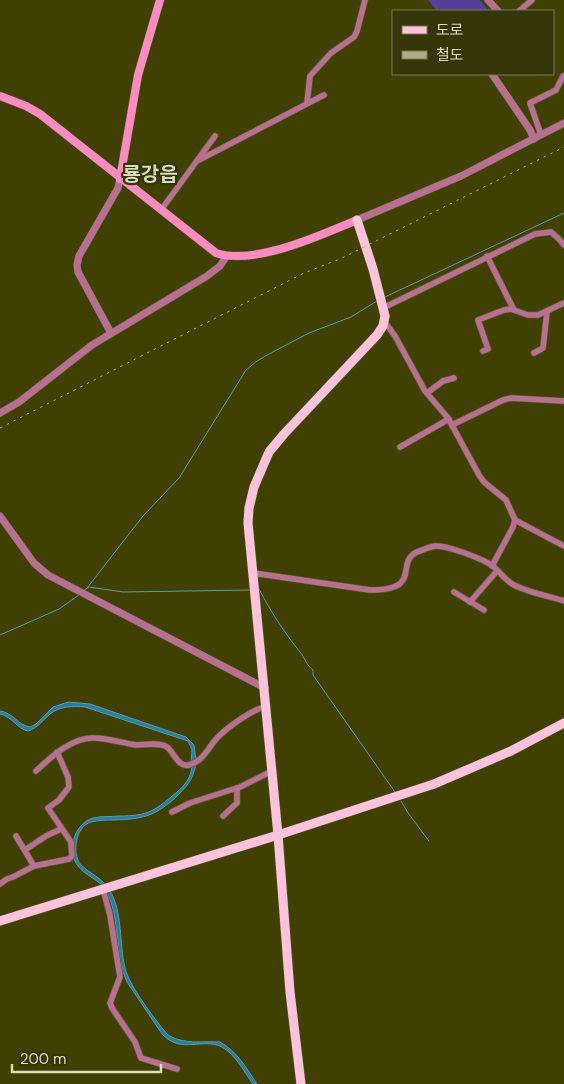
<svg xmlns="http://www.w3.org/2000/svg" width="564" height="1084" viewBox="0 0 564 1084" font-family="'DM Sans','Noto Sans KR',sans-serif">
<rect width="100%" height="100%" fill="#3f4002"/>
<polygon fill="#563e9d" points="428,0 480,0 489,11 437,11"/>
<g fill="#297da1" stroke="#5e9aaa">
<path d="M68 702 90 704 186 737 194 745 196 761 191 763 192 750 188 741 85 707C73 706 60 706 50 714 43 720 38 728 28 731 17 729 13 717 0 714V711C14 713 17 725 30 727L36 724 53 707Z"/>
<path d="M196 764C192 782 187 786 174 799 153 817 142 819 114 820 107 820 99 820 91 822 76 826 71 853 81 865 88 872 98 876 105 884L102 885C94 878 84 874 78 866 66 851 74 824 93 818 101 816 111 817 119 816 150 816 155 810 177 792 185 785 191 778 192 766Z"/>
<path d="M110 891C123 912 119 944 125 968 130 987 154 1018 167 1034 182 1045 202 1041 220 1042 237 1051 247 1069 257 1084H253C244 1072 236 1055 222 1047 202 1037 182 1055 162 1034L127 982C114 954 121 920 107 892Z"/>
</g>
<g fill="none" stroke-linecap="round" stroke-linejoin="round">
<g stroke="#5e9aaa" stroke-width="1">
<polyline points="385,297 564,213"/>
<polyline points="87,588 143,516 179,478 246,370 257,361 269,354 309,333 351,317 377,301"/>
<path d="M257 589H259C271 612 284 632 300 652 305 658 306 665 313 670V675L395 792"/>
<polyline points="84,590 89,587 123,592 251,590"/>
<polyline points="0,635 59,609 79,595"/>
<polyline points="401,801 408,813 429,841"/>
</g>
<g stroke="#5b5c24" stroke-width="7">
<g id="minor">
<polyline points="519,11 532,0"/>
<polyline points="307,103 310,76 331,53 354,37 357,31 365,0"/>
<polyline points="541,135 530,103 556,90 563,76"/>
<polyline points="199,160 324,95"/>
<polyline points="161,210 215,136"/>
<polyline points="487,256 514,310"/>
<polyline points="383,308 535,234 551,232 558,238 564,245"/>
<polyline points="384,321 395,336 425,391 448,418 479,475 484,482 506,500 515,520 513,527 492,566"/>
<polyline points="483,351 488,349 478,320 504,310 511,309 528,315 538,315 564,303"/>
<polyline points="534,353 543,348 547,312"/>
<polyline points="427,393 443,381 454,378"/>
<polyline points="452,425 503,400 511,398 564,401"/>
<polyline points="400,447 449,419"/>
<polyline points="515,520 564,546"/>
<path d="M253 573 370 590C424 590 394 563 417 552 422 550 429 547 435 546 447 545 483 559 493 566 501 573 506 582 516 586 531 593 548 596 564 601"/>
<polyline points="454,592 484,610"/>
<polyline points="470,602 497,571"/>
<path d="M36 771C51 757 72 737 94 738 108 738 122 743 136 745 144 745 160 742 167 747 174 752 178 768 189 765 204 761 208 747 218 737 230 725 251 711 266 706"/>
<polyline points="172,812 190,803 240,787 272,771"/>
<polyline points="223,816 237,803 237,788"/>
<polyline points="16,836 34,866"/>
<polyline points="25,850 46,836 61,829"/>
<polyline points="0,884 7,879 13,877 34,866 69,859 72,856 71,842 48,808 59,800 69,787 68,777 57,752"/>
<polyline points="103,889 110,915 120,977 110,1003 112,1008 135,1042 141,1058 177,1069"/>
</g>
</g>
<g stroke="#5b5c24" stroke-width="8">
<g id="tertiary">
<polyline points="488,0 498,11"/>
<polyline points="492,74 530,130 534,139"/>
<polyline points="357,220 461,176 564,123"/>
<polyline points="111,333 78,272 77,265 79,256 118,188 120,179"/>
<polyline points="0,413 19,402 92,345 207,276 220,266 226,257"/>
<polyline points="0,516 34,563 48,575 265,688"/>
</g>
</g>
<g stroke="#5b5c24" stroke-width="9">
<g id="secondary">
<path d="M0 96 26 106 40 114 216 253C254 266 321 235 357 220"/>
<polyline points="120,179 138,75 160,0"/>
</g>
</g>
<g stroke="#5b5c24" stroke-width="10">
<g id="primary">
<polyline points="0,921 278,835 434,784 511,751 564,723"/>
<polyline points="301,1084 290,992 278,835 248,523 249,508 254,487 269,452 284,434 377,335 383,326 385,316 383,308 373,269 357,220"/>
</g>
</g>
<use href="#minor" stroke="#b77091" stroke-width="5.5"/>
<use href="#tertiary" stroke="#b77091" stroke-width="7"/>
<use href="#secondary" stroke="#fb8bc1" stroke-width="8"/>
<use href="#primary" stroke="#fdc2dc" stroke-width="9"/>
<polyline stroke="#acae88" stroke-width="1" stroke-dasharray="2.5 5" stroke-linecap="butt" points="0,428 304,273 340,259 564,147"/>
</g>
<g text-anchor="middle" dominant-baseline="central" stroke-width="4.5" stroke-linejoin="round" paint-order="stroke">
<g font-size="20" font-weight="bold" fill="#dadcc0" stroke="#343509">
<text x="150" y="174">룡강읍</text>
</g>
</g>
<rect x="392" y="10" width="162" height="65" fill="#343509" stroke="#767852"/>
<rect x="402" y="26" width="25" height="8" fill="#fdc2dc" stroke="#767852"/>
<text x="436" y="35" font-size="15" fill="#dadcc0">도로</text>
<rect x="402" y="51" width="25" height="8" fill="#acae88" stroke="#767852"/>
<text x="436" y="60" font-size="15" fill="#dadcc0">철도</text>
<path d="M12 1064v8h149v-8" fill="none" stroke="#dadcc0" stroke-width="2.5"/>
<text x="20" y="1064" font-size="15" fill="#dadcc0" stroke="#343509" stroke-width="4" paint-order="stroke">200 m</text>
</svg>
